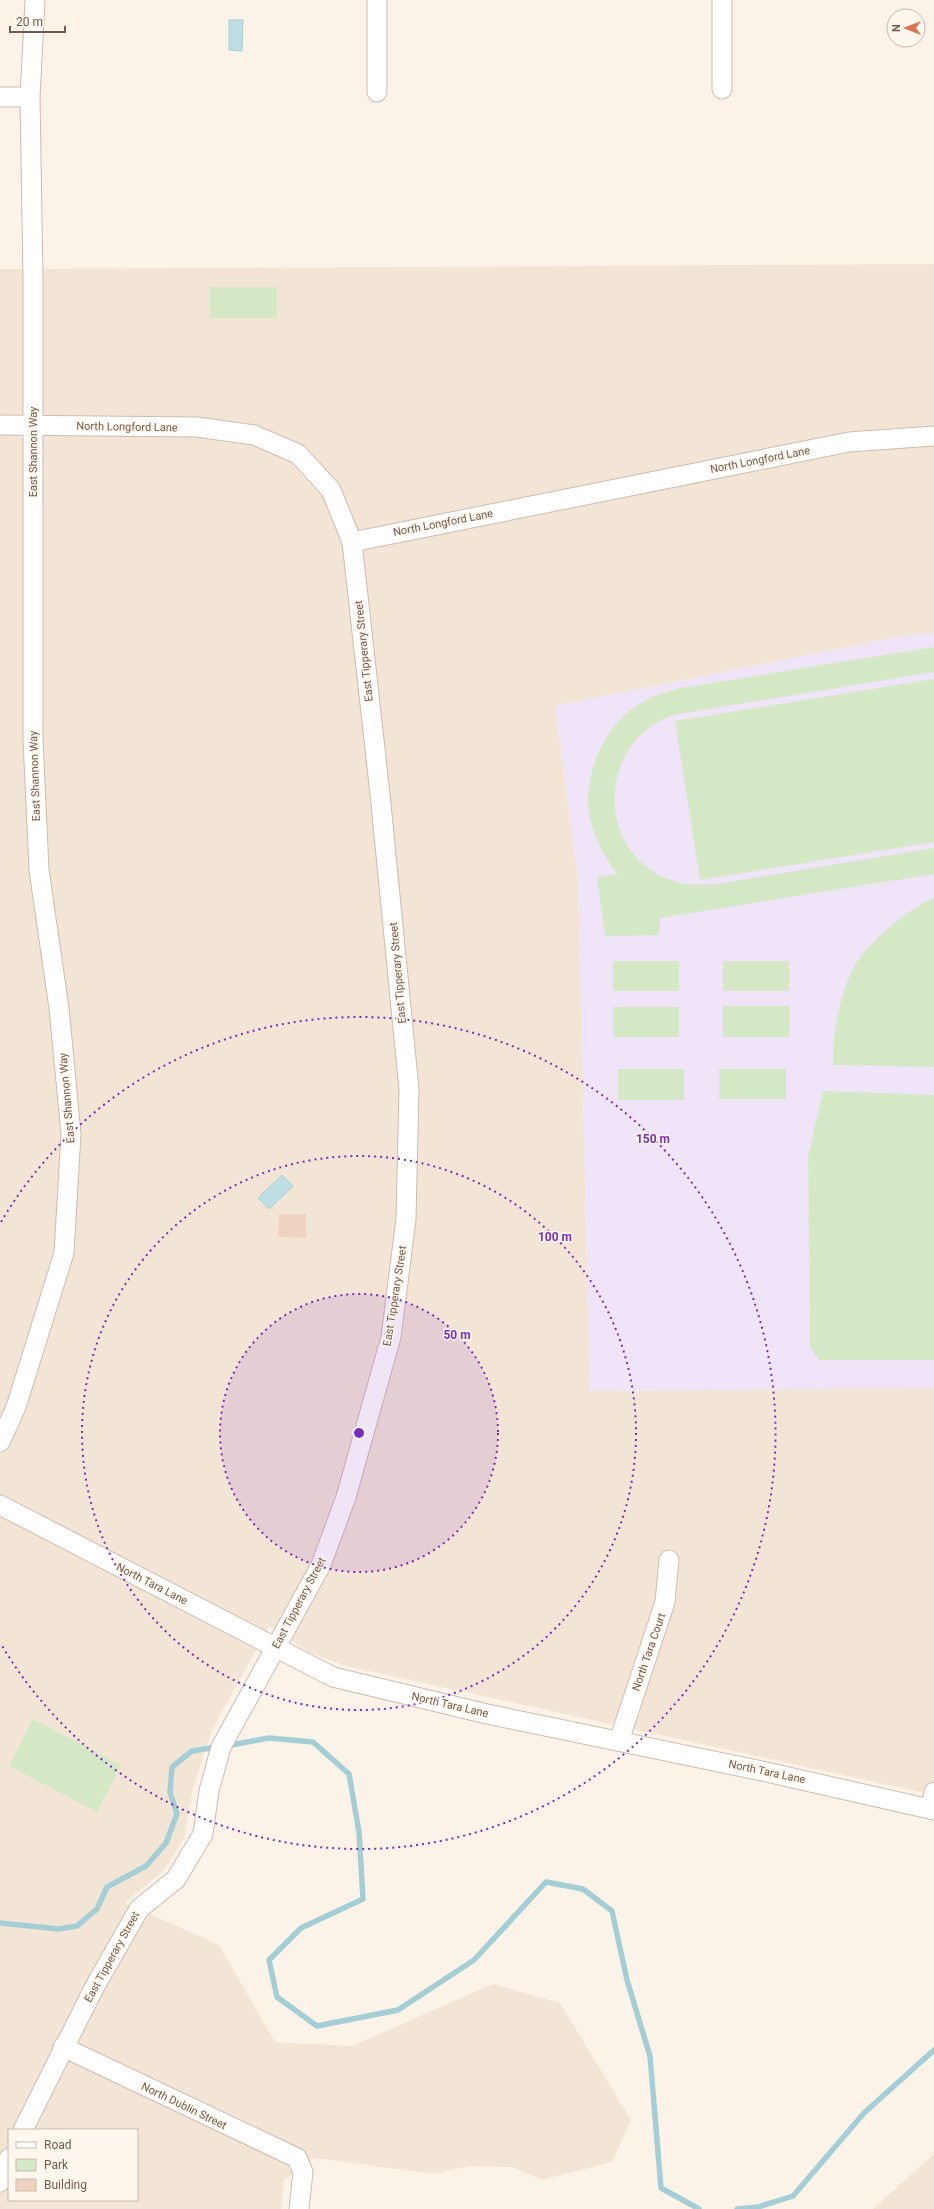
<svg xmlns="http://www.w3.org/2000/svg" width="934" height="2209" viewBox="0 0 934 2209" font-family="Roboto,sans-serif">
<rect width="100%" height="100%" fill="#fbf3e7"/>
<g fill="#f3e5d6" fill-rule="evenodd">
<path d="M934 264V633L907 635 555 706 578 877 590 1391 934 1388V1795L346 1666 308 1652 269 1626 212 1730 193 1788 184 1838 165 1869 125 1903 219 1945 275 2042 352 2046 493 1984 560 2003 631 2120 612 2162 542 2180 513 2167 470 2166 433 2174 315 2158 284 2180 281 2209H0V269ZM9 2130H137V2200H9Z"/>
<polygon points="934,2154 934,2209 873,2209"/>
</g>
<polygon fill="#f0e4f8" points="934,633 934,1388 590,1391 578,877 555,706 907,635"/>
<g fill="#d4e8c6">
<rect x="210" y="287" width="67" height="31"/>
<path d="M934 647V672L696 711C686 713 675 714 666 718 594 750 598 858 674 881 688 886 703 885 717 884L934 848V874L660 918 659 935 605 936 597 877 617 874C603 854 589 830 588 804 587 763 609 720 646 700 657 694 669 691 681 688Z"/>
<polygon points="934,679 934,842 700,880 675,721"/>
<path d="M934 898V1067L833 1065C832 1032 839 1000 852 970 864 945 909 908 934 898Z"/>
<rect x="613" y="961" width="66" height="30"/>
<rect x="723" y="961" width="66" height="30"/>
<rect x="723" y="1006" width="66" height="31"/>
<rect x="613" y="1007" width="66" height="30"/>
<rect x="618" y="1069" width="66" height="31"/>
<rect x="719" y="1069" width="67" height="30"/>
<polygon points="823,1091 934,1095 934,1360 819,1360 810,1347 808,1157"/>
<polygon points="33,1719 121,1765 97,1812 9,1766"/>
</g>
<g fill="#bddfe4" stroke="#a3ced5">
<polygon points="229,20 243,20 242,51 229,50"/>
<polygon points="282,1175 293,1186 269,1209 258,1198"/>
</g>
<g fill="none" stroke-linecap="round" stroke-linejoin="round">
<g stroke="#a3ced5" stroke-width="5.5">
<polyline points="226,1746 269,1738 313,1742 349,1774 359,1832 363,1899 301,1928 269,1960 277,1997 317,2026 398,2010 474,1960 546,1882 583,1889 612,1911 627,1980 650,2056 661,2188 699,2209"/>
<polyline points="0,1923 59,1929 77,1926 97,1909 107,1887 146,1866 166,1843 177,1814 170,1792 172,1767 192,1751 217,1747"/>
<polyline points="737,2209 758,2207 793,2196 864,2113 934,2050"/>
</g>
</g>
<polygon fill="#efd3c0" points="279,1214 306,1214 306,1238 278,1237"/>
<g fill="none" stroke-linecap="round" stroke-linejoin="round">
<g stroke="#cdbbae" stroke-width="21">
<g id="minor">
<polyline points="377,0 377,92"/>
<polyline points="722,0 722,89"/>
<polyline points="0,97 30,97"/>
<polyline points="0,425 197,427 254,435 298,454 331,490 352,542 380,794 409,1089 406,1219 391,1337 346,1497 321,1565 221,1747 209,1791 203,1834 176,1879 139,1909 94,1988 23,2130"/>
<polyline points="352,542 849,442 934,436"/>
<polyline points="0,1442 16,1407 64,1253 71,1134 59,1008 39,870 33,739 33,278 30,97 35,0"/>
<polyline points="0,1505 333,1677 487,1714 762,1771 934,1810"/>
<polyline points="619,1741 665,1602 669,1560"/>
<polyline points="931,1809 934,1792"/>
<polyline points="63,2047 297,2158 303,2172 299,2209"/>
<polyline points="0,2182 9,2158"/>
</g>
</g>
<use href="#minor" stroke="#fff" stroke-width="19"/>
</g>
<circle cx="359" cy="1433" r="139" fill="#7b2cbf" fill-opacity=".12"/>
<g fill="none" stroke="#7b2cbf" stroke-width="2" stroke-dasharray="2 4">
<circle cx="359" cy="1433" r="139"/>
<circle cx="359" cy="1433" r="277"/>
<path d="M1 1222A416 416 0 1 1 1 1644"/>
</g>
<g text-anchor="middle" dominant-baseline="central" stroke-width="3" stroke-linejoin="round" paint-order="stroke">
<g font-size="11" fill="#745a4d" stroke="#fef7ee">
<text transform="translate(127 427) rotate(1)">North Longford Lane</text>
<text transform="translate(33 452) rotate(-90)">East Shannon Way</text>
<text transform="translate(760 460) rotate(-11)">North Longford Lane</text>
<text transform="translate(443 523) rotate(-11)">North Longford Lane</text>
<text transform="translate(364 651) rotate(-96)">East Tipperary Street</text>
<text transform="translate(35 776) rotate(-92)">East Shannon Way</text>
<text transform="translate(398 973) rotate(-95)">East Tipperary Street</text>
<text transform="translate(67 1098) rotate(-95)">East Shannon Way</text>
<text transform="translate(395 1296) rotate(-81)">East Tipperary Street</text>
<text transform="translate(152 1584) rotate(27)">North Tara Lane</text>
<text transform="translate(299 1603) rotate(-62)">East Tipperary Street</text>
<text transform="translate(649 1652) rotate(-71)">North Tara Court</text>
<text transform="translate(450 1705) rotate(13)">North Tara Lane</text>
<text transform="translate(767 1772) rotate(12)">North Tara Lane</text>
<text transform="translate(112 1957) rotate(-61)">East Tipperary Street</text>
<text transform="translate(184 2106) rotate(26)">North Dublin Street</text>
</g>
</g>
<circle cx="359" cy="1433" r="6" fill="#7b2cbf" stroke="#fef7ee" stroke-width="2"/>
<g font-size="12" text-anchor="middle" font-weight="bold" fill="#7b2cbf" stroke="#fef7ee" stroke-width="3" stroke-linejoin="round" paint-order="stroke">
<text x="653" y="1143">150 m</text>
<text x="555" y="1241">100 m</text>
<text x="457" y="1339">50 m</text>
</g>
<rect x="8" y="2129" width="130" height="72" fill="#fef7ee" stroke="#c7b8ae"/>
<rect x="16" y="2142" width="20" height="6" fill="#ffffff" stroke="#c7b8ae"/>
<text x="44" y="2149" font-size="12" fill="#745a4d">Road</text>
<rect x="16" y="2159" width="20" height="12" fill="#d4e8c6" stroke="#c7b8ae"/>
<text x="44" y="2169" font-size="12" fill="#745a4d">Park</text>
<rect x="16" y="2179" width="20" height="12" fill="#efd3c0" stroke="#c7b8ae"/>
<text x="44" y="2189" font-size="12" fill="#745a4d">Building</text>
<g transform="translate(906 28) rotate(270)"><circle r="19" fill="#fef7ee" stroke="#c7b8ae"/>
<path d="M0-3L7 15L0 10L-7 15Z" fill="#df7153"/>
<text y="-6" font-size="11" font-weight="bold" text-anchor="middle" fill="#745a4d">N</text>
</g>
<path d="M10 26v6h55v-6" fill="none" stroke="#745a4d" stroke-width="2"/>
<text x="16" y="26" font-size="12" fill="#745a4d" stroke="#fef7ee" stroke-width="3" paint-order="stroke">20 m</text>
</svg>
